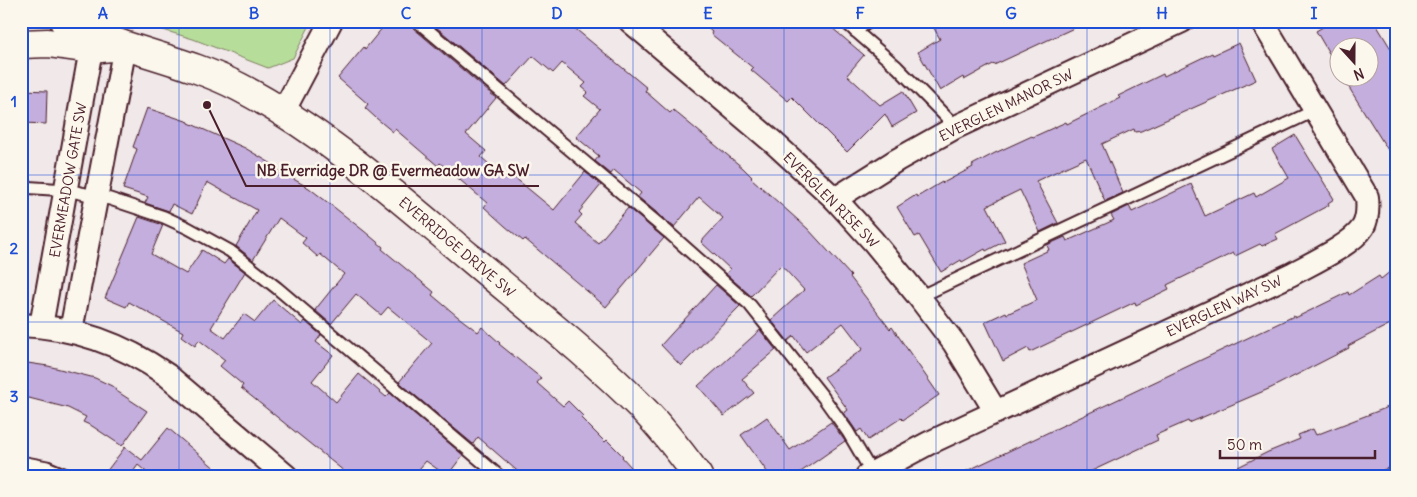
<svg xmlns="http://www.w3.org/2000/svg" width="1417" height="497" viewBox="0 0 1417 497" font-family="Delius,sans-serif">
<rect width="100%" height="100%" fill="#f0e8e9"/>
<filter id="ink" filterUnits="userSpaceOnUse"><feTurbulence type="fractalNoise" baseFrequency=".02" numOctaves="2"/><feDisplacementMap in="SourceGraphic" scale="10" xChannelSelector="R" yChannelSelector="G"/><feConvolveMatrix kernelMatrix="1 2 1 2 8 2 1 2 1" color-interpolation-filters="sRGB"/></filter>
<g filter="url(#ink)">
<polygon fill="#b6de9a" stroke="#807e62" points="133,21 312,21 293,58 268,68 193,39"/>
<g fill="#c3aedd" stroke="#4a1f2b">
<polygon points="388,21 410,21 412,27 496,98 466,134 486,151 481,157 507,180 510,177 512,179 514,177 554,210 585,172 601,185 579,212 582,215 575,223 598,243 628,208 664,238 606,307 525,239 523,241 505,226 484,207 487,203 440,163 438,166 395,129 393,132 376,118 365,108 368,104 338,78 364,47 365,49"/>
<polygon points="429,21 566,21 647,88 645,91 670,113 673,110 743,168 752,177 751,178 808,229 851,276 850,277 890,329 892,327 939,395 903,420 901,418 868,440 861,429 857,432 844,413 848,410 824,377 863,349 843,323 806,352 794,336 788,341 771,320 804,290 781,265 751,296 726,274 730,269 701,242 723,218 699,197 674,227 638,197 641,193 614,170 611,174 595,161 599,156 576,137 600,109 584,96 588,92 582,87 586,83 562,63 553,73 533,56 506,86"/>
<polygon points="699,21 824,21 864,55 847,75 880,105 903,91 916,113 892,127 885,114 847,152 792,97 788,101 751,70 753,68 711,34 712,32"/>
<polygon points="930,21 1089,21 994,65 993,64 964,80 963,77 940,91 918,52 940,39"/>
<polygon points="1333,21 1374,21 1396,57 1396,163 1343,78 1370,78 1370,48 1340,48 1340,72 1316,31"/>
<polygon points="1239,43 1256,80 1141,131 1135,132 1134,129 1102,144 1123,193 1105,201 1086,158 1068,166 1036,181 1058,223 1040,232 1020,190 987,206 1005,241 986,251 985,249 962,262 961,260 941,272 919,235 915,237 897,207 916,195 917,197 942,182 943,183 973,167 972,165 995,153 1032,136 1033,137 1066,122 1067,124 1120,98 1118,96 1163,74 1164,76 1212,53 1213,55"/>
<polygon points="24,90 47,91 46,124 23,123"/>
<polygon points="147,108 189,122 189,123 245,148 277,167 276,169 309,188 335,208 364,231 383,247 382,249 434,292 432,295 457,316 478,332 482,327 500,343 499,344 541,378 537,383 563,406 568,401 583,416 581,418 605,442 607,440 623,456 622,457 639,476 523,476 478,437 473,444 399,382 432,343 388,307 381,315 356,294 331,324 315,310 344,274 320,254 318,257 302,243 306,238 279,218 253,260 236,246 257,210 207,182 192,214 172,204 169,211 145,203 148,197 123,189 137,149 133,147"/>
<polygon points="1295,135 1334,199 1328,203 1329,205 1275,234 1278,239 1262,246 1260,244 1235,256 1233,253 1167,285 1169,289 1136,305 1135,302 1030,352 1028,348 1003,361 985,322 1006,312 1007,314 1037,300 1021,263 1049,250 1047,245 1065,237 1067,241 1114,220 1111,215 1129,206 1132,212 1191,184 1205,216 1254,193 1256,197 1289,178 1272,149"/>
<polygon points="139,217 163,225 151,254 186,274 202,250 224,264 228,259 245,272 211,328 225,338 244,314 255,322 273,300 302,325 305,321 321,335 316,342 333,355 312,381 336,402 359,374 386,397 390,393 463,455 447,476 426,461 413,476 350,476 241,388 243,385 220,366 225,360 199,340 195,346 181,336 183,332 129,302 126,307 105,298"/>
<polygon points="1396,267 1396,321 1348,346 1349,348 1271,388 1189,423 1188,421 1156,435 1158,440 1081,476 956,476 1294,316 1295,318 1348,292 1349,295 1379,276 1381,279"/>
<polygon points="716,285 740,306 681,366 661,345"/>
<polygon points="760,330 776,350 742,379 754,393 724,416 698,386"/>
<polygon points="21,362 48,366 95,378 116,388 115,390 147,411 122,446 92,426 83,422 86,417 68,408 21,396"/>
<polygon points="1396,404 1396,464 1381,471 1368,476 1220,476 1268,452 1300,439 1298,435 1313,429 1316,435"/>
<polygon points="767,417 790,450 831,422 845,441 795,476 770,476 741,435"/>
<polygon points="168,428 224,476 151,476 138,465 130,476 103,476 125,447 142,460"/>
</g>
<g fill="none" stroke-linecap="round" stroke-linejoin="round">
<g stroke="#4a1f2b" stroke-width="15">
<g id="service">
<polyline points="417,21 668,232 750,305 823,397 848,432 872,473"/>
<polyline points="844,21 897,67 956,127"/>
<polyline points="855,31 870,21"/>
<polyline points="21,187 66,190 110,199 164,217 188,228 230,251 277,288 499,476"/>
<polyline points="919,297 1316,110"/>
<polyline points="21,462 47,467 68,476"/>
</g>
</g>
<g stroke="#4a1f2b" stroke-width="26">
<g id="minor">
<polyline points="630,21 773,142 835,199 873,241 919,297 954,343 996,412"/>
<polyline points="283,112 331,21"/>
<polyline points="835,199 897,160 956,127 1182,21"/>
<path d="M21 325C74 327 123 344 167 375L286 476"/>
<polyline points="41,326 91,49 95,35"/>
<polyline points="71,331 125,46"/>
<path d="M867 476 929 443 1292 274C1310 264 1352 245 1363 227 1368 218 1368 207 1367 197L1262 21"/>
</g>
</g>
<g stroke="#4a1f2b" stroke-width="31">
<g id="tertiary">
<path d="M64 21C84 29 103 38 123 45 162 58 202 68 239 87 324 131 395 195 469 257 527 306 589 354 642 408 663 429 681 453 698 476"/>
<polyline points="21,44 48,43 91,49 111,47"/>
</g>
</g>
<use href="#service" stroke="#fbf7ec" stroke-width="11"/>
<use href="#minor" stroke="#fbf7ec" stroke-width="22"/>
<use href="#tertiary" stroke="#fbf7ec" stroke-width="28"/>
</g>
</g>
<path fill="none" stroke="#1d4ed8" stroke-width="1" stroke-opacity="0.55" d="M179 21V476M330 21V476M482 21V476M633 21V476M784 21V476M936 21V476M1087 21V476M1238 21V476M21 175H1396M21 322H1396"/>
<g text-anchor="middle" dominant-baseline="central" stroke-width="5" stroke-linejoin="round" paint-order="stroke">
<g font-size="14" fill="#4a1f2b" stroke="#fbf7ec">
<text transform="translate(1006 105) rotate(-26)">EVERGLEN MANOR SW</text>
<text transform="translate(68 180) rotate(-80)">EVERMEADOW GATE SW</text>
<text transform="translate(831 200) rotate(45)">EVERGLEN RISE SW</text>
<text transform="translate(457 247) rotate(40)">EVERRIDGE DRIVE SW</text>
<text transform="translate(1224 306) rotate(-25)">EVERGLEN WAY SW</text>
</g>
</g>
<path fill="none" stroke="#4a1f2b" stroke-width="2" d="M207 105L246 186H539"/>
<circle fill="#4a1f2b" stroke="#fbf7ec" stroke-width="2" cx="207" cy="105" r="5"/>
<g font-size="15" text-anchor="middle" font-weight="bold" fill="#4a1f2b" stroke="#fbf7ec" stroke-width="5" stroke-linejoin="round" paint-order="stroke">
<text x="393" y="176">NB Everridge DR @ Evermeadow GA SW</text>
</g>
<rect width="1417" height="497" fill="none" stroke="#fbf7ec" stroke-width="55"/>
<g transform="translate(1354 62) rotate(159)"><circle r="24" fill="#fbf7ec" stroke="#b4a19f"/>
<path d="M0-4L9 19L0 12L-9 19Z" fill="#4a1f2b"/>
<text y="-8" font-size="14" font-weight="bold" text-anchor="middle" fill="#4a1f2b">N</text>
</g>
<path d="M1220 450v8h155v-8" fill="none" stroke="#4a1f2b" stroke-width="2.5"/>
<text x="1227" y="450" font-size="15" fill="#4a1f2b" stroke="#fbf7ec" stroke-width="4" paint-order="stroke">50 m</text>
<rect x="28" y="28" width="1362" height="442" fill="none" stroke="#1d4ed8" stroke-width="2"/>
<g font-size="16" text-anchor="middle" font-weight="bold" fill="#1d4ed8">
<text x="103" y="19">A</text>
<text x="254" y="19">B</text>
<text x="406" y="19">C</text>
<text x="557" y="19">D</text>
<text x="708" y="19">E</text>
<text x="860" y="19">F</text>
<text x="1011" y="19">G</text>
<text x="1162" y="19">H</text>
<text x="1314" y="19">I</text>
<text x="14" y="107">1</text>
<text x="14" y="254">2</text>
<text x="14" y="402">3</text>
</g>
</svg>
